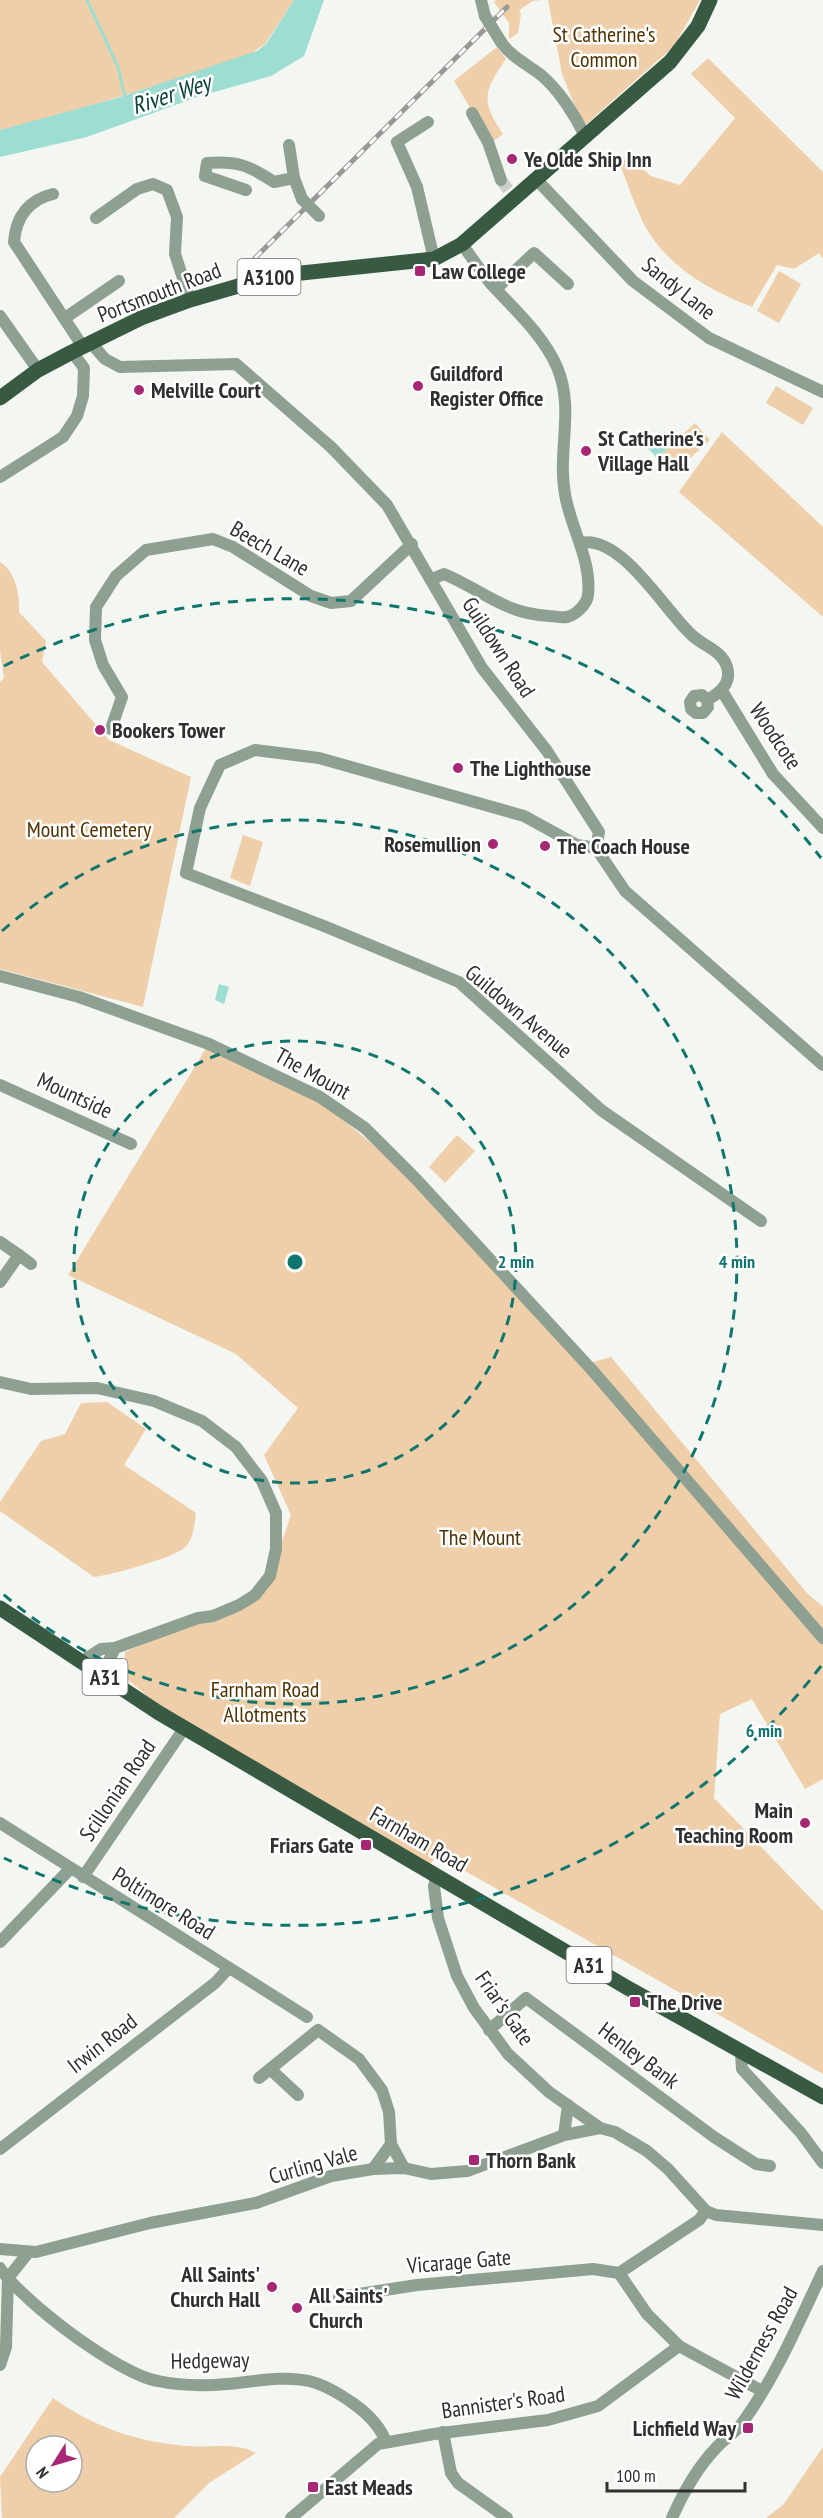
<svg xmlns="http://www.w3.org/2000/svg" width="823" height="2518" viewBox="0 0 823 2518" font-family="'PT Sans Narrow',sans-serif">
<rect width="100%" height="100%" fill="#f4f6f1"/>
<g fill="#efcfa9" fill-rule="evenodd">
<polygon points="0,0 294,0 265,44 246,57 71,112 0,130"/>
<polygon points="496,0 542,0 533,1 519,10 521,14 518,33 509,39 509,23 494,2"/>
<polygon points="548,0 700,0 674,46 583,127 562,74"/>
<path d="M497 47 506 59C484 91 480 100 503 134L491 143 454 81Z"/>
<path d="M708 58 823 172V259L819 253 794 269 777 265 752 307C711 291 669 268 646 228 635 207 628 184 619 163L628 157 651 176 680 185 735 118 691 74Z"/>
<polygon points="779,271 801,284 779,323 757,311"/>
<polygon points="776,386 813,408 803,425 766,403"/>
<polygon points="695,423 710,440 677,470 662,454"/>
<polygon points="722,432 823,527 823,617 679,492"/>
<path d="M0 562C16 572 20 595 19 612L46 641 42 662 109 740 191 777 143 1007 0 969V682L4 678 0 651Z"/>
<polygon points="243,835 263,842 250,886 230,878"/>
<polygon points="208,1045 325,1105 394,1162 582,1365 611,1357 807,1593 823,1607 823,1779 805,1789 752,1699 720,1714 714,1798 823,1911 823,2074 437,1855 428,1867 161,1708 124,1676 125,1652 199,1619 239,1605 270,1576 291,1515 264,1455 298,1408 236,1354 68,1275"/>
<polygon points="457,1135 475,1151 445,1183 429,1167"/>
<path d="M107 1402 146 1429 124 1465 196 1513C194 1526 194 1539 184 1548 176 1557 108 1576 94 1577L0 1511V1502L41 1441 65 1434 81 1403Z"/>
<path d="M53 2398C94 2427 137 2442 187 2446 209 2448 237 2442 256 2453L209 2483 174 2518H2L0 2477ZM36 2446H72V2482H36Z"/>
<polygon points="823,2447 823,2518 766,2518 783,2505"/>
</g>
<g fill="#9eddd1">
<polygon points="294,0 324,0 304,56 271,76 200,96 87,137 0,157 0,130 117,98 257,51 266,44"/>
<polygon points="665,432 675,442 657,458 648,448"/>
<polygon points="219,984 229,987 224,1004 215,1000"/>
</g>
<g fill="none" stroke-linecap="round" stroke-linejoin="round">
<polyline stroke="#9eddd1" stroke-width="3" points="87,0 118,67 125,98"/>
<polyline stroke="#cdceca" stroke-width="12" stroke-dasharray="12 6" stroke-linecap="butt" points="501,180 510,192"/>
<g stroke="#8da092" stroke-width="12">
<polyline points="481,0 485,16"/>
<path d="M501 42C511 57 527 64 541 75 559 90 575 115 585 136"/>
<polyline points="472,113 488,142 501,180"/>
<polyline points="428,122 397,142 417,187 434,259"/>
<polyline points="294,178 302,199"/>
<polyline points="536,179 633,281 709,338 823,392"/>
<path d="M246 190 205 176 207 163C238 161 248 165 274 182L294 178 289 145"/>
<path d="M53 194C28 200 16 217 14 242L83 347"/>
<polyline points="96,218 137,189 153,184 167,190 177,217 175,254 190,300"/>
<polyline points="496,289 534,253 568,284"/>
<polyline points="0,316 38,370"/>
<polyline points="65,318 119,281"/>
<polyline points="91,343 105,359 120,367 236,364 331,447 387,505 482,668 547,751 599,832 596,848 625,891 823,1065"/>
<polyline points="0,477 63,437 77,416 83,396 84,368 72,352"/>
<path d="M580 543C622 533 667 615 694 637 706 647 722 651 727 667 732 683 720 693 707 700L702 695 694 696 690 702 691 709 696 713H703L708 707 707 700"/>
<path d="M432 579 444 574C484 591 503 613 549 616 554 616 562 618 567 617 576 615 587 604 588 595 592 560 570 527 565 494 557 451 575 409 557 367 543 335 515 310 492 285 481 272 472 258 462 244"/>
<polyline points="722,691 773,774 823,828"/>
<polyline points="111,729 122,697 103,665 95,640 96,607 116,576 146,550 213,539 233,547 311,596 331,603 351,601 412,544"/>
<polyline points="596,848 577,845 524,816 319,758 255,750 220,765 200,808 186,873 324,926 459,982 601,1110 761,1221"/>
<polyline points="0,976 79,997 209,1044 320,1097 365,1128 416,1179 592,1370 823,1638"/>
<polyline points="0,1085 131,1144"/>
<polyline points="0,1242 19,1255 0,1282"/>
<polyline points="19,1255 31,1264"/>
<polyline points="0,1382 31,1389 97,1388 154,1401 202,1421 236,1447 262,1481 276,1513 276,1549 270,1576 255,1595 239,1605 213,1616 198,1618 115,1648 101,1649 81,1662"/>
<polyline points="102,1675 115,1648"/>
<polyline points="0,1823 307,2017"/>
<polyline points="437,1875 434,1886 438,1918 457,1976 474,2008 508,2054 549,2092 600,2128"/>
<polyline points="83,1877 185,1727"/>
<polyline points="0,1942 70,1869"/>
<polyline points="489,2030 526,1998 714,2137 756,2164 770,2166"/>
<polyline points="741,2053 742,2069 801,2133 823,2163"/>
<polyline points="270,2069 298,2095"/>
<polyline points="259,2078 318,2030 359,2059 382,2090 389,2112 391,2144 404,2168"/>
<polyline points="564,2135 568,2105"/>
<polyline points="0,2149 215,1983 228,1969"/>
<polyline points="373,2169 391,2144"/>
<polyline points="0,2249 36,2252 150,2223 256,2203 331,2176 373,2169 404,2168 431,2174 467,2171 564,2135 600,2128 615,2132 647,2151 668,2169 706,2211 716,2215 823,2225"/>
<path d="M0 2268C23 2302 118 2374 158 2381 181 2386 204 2386 227 2384 253 2382 282 2375 309 2381 326 2385 340 2394 354 2404 368 2414 380 2426 386 2442"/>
<polyline points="619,2273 647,2314 679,2346 762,2391"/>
<polyline points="339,2297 417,2285 593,2269 619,2273 699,2220 706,2211"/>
<polyline points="0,2365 6,2347 8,2278 28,2253"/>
<polyline points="443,2432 451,2473 458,2483 507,2518"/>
<polyline points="291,2518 378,2444 434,2434 548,2420 598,2406 679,2346"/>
<path d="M672 2518C683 2493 697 2468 716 2448 723 2440 733 2434 740 2426 775 2379 798 2324 823 2271"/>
</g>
<g stroke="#385a43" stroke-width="15">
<polyline points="0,398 38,370 72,352 141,318 190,300 273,276 434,259 462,244 670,62 698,26 710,0"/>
<polyline points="0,1608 159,1713 626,1987 823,2097"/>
</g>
<g stroke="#989996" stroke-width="5">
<polyline id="rail" points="255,258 507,7"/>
</g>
<use href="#rail" stroke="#fff" stroke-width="3" stroke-dasharray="9" stroke-linecap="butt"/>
<g stroke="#8da092" stroke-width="12">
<polyline points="485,16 501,42"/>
<polyline points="302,199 319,216"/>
</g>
</g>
<g fill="none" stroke="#0f766e" stroke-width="3" stroke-dasharray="10 8">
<circle cx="295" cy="1262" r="221"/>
<path d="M2 931A442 442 0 1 1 2 1593"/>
<path d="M821 1666A663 663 0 0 1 4 1858M4 666A663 663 0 0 1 821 858"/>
</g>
<g fill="#a82775" stroke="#fff" stroke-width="2">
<circle cx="512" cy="159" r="6"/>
<rect x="414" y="265" width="12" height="12" rx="3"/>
<circle cx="418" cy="386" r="6"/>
<circle cx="139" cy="390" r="6"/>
<circle cx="586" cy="451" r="6"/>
<circle cx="100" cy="730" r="6"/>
<circle cx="458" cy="768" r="6"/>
<circle cx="493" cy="844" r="6"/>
<circle cx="545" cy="846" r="6"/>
<circle cx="805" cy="1823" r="6"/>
<rect x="360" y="1839" width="12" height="12" rx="3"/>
<rect x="629" y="1996" width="12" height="12" rx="3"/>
<rect x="468" y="2154" width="12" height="12" rx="3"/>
<circle cx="272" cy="2287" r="6"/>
<circle cx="297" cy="2308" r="6"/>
<rect x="742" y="2422" width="12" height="12" rx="3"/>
<rect x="307" y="2481" width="12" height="12" rx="3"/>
</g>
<g text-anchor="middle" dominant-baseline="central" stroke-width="5" stroke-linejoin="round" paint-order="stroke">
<g fill="#fff" stroke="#6e6e6d" stroke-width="1.5">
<rect x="237.5" y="259" width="63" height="36" rx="4.5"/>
<rect x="82.5" y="1659" width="45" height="36" rx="4.5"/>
<rect x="566.5" y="1947" width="45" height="36" rx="4.5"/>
</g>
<g font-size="21" font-weight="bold" fill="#30302f">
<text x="269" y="277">A3100</text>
<text x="105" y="1677">A31</text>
<text x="589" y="1965">A31</text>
</g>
<g font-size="22" fill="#523200" stroke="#fff">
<text x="604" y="34">St Catherine's<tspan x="604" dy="25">Common</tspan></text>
<text x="89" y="829">Mount Cemetery</text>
<text x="480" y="1537">The Mount</text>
<text x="265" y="1689">Farnham Road<tspan x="265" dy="25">Allotments</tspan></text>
</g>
<g font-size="22" font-weight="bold" fill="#30302f" stroke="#fff" text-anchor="start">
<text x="524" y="159">Ye Olde Ship Inn</text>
<text x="432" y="271">Law College</text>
<text x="430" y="373">Guildford<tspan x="430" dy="25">Register Office</tspan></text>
<text x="151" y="390">Melville Court</text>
<text x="598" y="438">St Catherine's<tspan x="598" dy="25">Village Hall</tspan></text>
<text x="112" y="730">Bookers Tower</text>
<text x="470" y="768">The Lighthouse</text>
<text x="481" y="844" text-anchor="end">Rosemullion</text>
<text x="557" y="846">The Coach House</text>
<text x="793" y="1810" text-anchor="end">Main<tspan x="793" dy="25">Teaching Room</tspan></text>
<text x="354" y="1845" text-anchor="end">Friars Gate</text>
<text x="647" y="2002">The Drive</text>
<text x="486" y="2160">Thorn Bank</text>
<text x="260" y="2274" text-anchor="end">All Saints'<tspan x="260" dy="25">Church Hall</tspan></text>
<text x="309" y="2295">All Saints'<tspan x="309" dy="25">Church</tspan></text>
<text x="736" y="2428" text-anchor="end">Lichfield Way</text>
<text x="325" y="2487">East Meads</text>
</g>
<g font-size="22" fill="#30302f" stroke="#fff">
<text transform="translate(679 288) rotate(38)">Sandy Lane</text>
<text transform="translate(159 292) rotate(-21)">Portsmouth Road</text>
<text transform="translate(270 548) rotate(30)">Beech Lane</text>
<text transform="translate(499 647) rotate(57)">Guildown Road</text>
<text transform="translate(776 736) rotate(56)">Woodcote</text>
<text transform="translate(519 1011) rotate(40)">Guildown Avenue</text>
<text transform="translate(313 1073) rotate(29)">The Mount</text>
<text transform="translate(75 1095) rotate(25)">Mountside</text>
<text transform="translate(117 1790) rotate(-56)">Scillonian Road</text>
<text transform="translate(419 1839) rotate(30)">Farnham Road</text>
<text transform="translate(164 1903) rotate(32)">Poltimore Road</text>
<text transform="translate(505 2008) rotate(55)">Friar's Gate</text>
<text transform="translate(102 2043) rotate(-38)">Irwin Road</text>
<text transform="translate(639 2055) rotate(37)">Henley Bank</text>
<text transform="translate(313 2164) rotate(-16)">Curling Vale</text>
<text transform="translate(459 2261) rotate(-5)">Vicarage Gate</text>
<text transform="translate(761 2343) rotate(-61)">Wilderness Road</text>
<text transform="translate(210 2360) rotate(-1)">Hedgeway</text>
<text transform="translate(503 2402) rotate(-8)">Bannister's Road</text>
</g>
<g font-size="24" font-style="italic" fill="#0a433c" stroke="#fff">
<text transform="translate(171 94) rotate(-18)">River Wey</text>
</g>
</g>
<circle cx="295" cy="1262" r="9" fill="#0f766e" stroke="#fff" stroke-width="3"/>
<g font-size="18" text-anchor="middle" font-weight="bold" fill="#0f766e" stroke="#fff" stroke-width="5" stroke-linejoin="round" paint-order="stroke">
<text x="516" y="1268">2 min</text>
<text x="737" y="1268">4 min</text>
<text x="764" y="1737">6 min</text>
</g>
<g transform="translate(54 2464) rotate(233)"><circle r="28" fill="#ffffff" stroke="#acacac" stroke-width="1.5"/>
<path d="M0-4.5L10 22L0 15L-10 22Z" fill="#a82775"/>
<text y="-9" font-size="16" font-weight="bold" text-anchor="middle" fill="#30302f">N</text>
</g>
<path d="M607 2482v9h138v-9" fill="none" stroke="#30302f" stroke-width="3"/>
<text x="616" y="2482" font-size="18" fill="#30302f" stroke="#ffffff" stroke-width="4.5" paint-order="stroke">100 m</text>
</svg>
